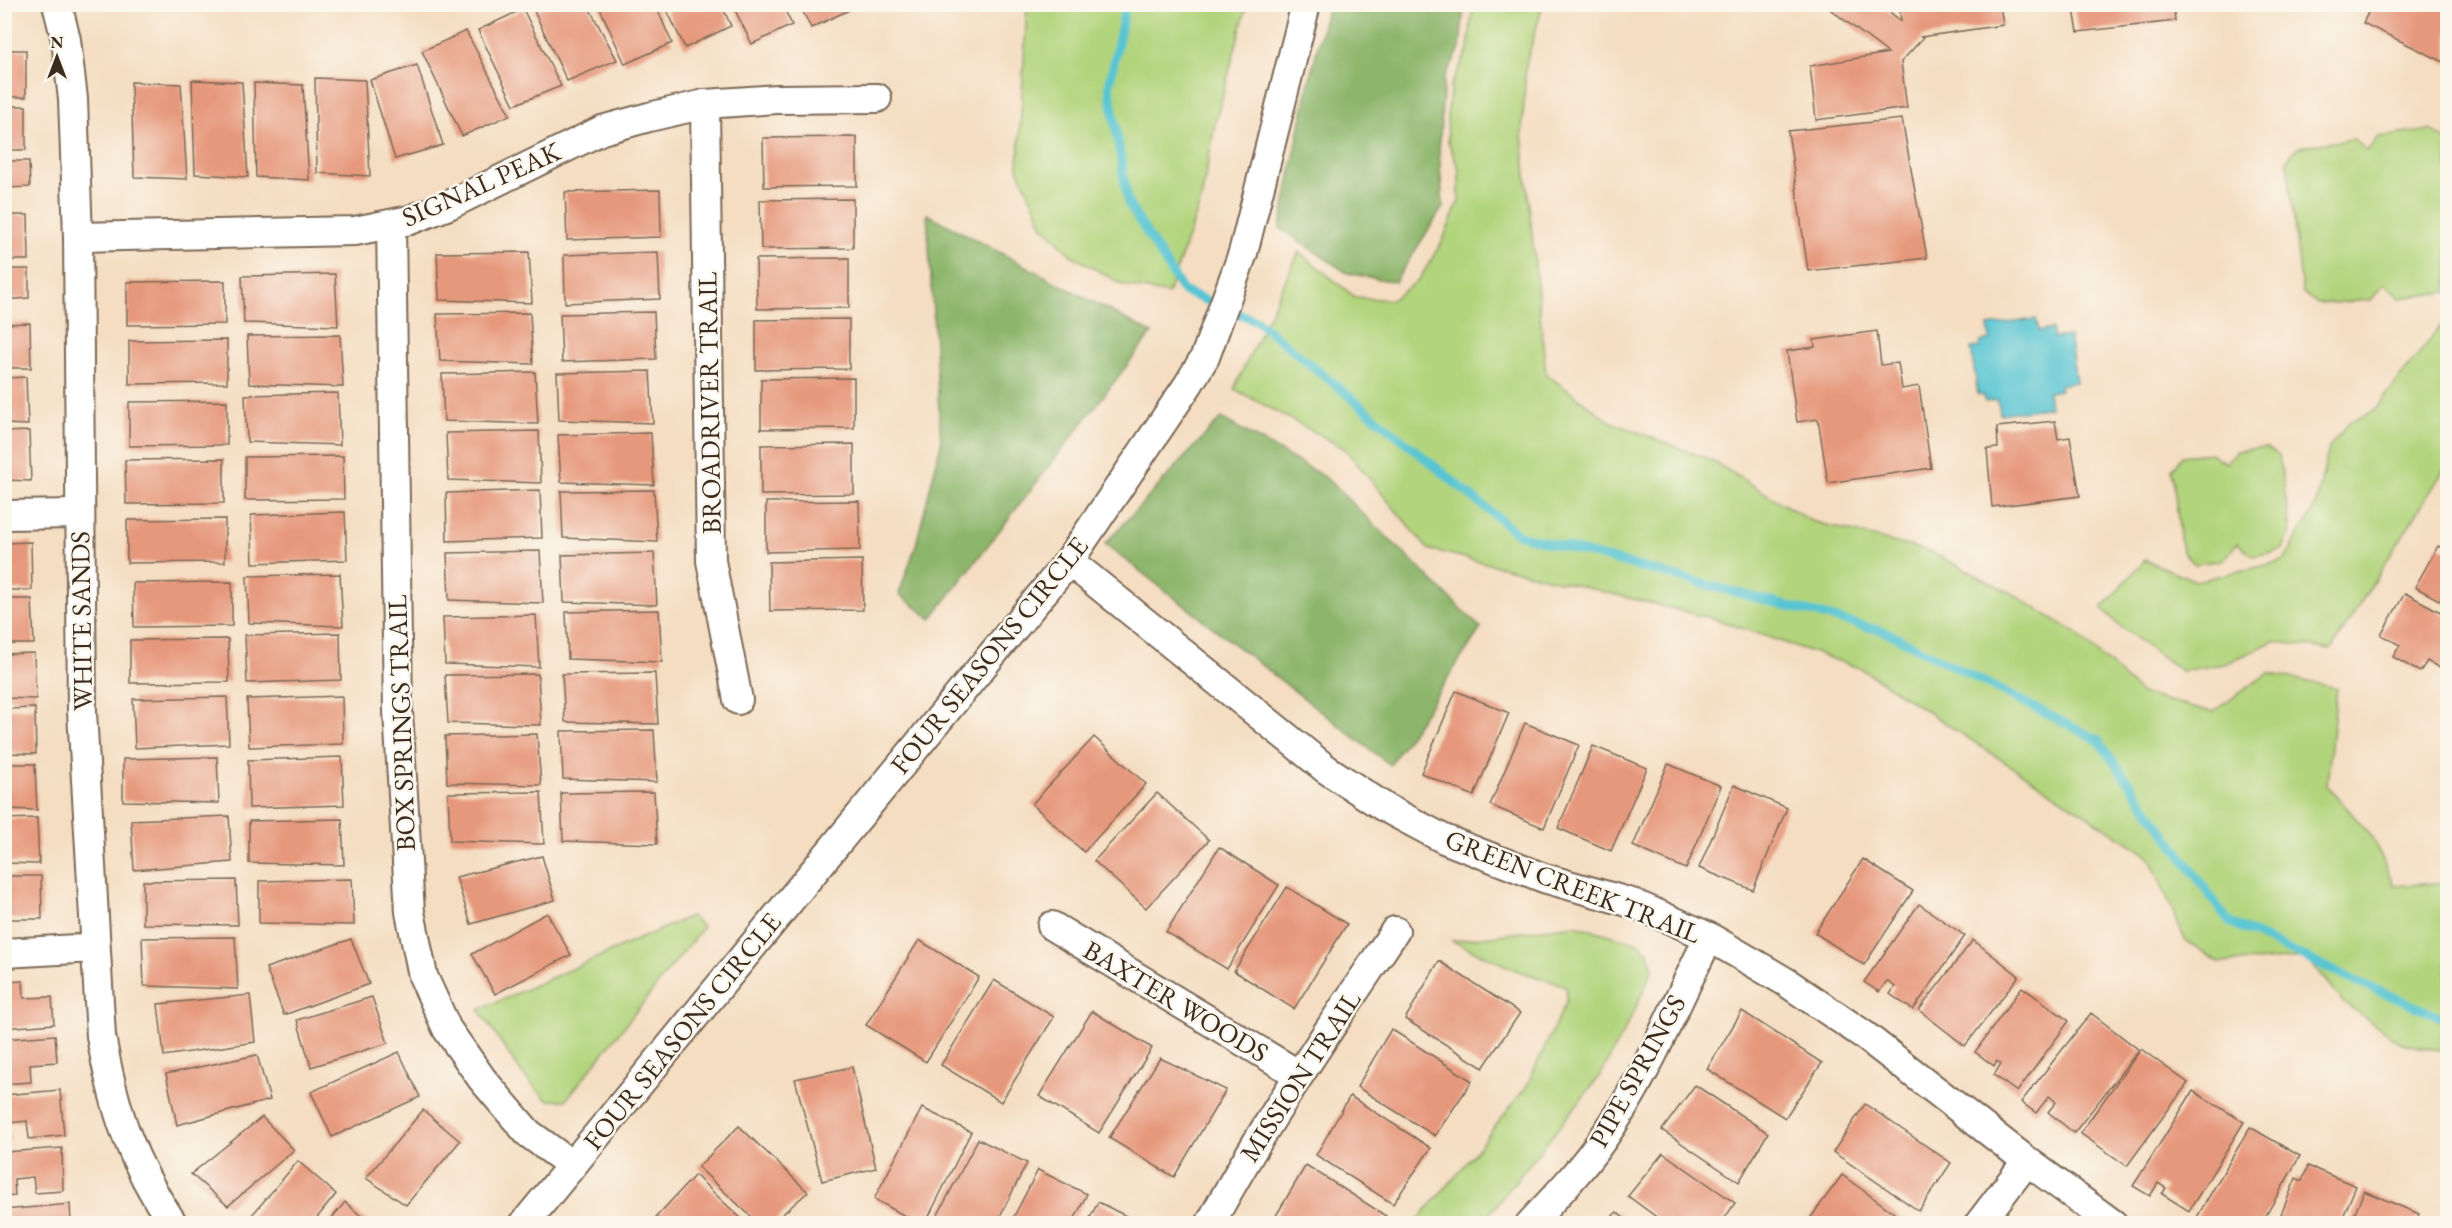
<svg xmlns="http://www.w3.org/2000/svg" width="2452" height="1228" viewBox="0 0 2452 1228" font-family="'EB Garamond',serif">
<rect width="100%" height="100%" fill="#fbf7ec"/>
<filter id="ink" filterUnits="userSpaceOnUse"><feTurbulence type="fractalNoise" baseFrequency=".0167" numOctaves="2"/><feDisplacementMap in="SourceGraphic" scale="12" xChannelSelector="R" yChannelSelector="G"/><feConvolveMatrix kernelMatrix="1 2 1 2 8 2 1 2 1" color-interpolation-filters="sRGB"/></filter>
<filter id="wash" filterUnits="userSpaceOnUse"><feTurbulence type="fractalNoise" baseFrequency=".008" numOctaves="4" result="noise"/><feDisplacementMap in="SourceGraphic" scale="24" xChannelSelector="R" yChannelSelector="G"/><feGaussianBlur stdDeviation="1.35" result="paint"/><feColorMatrix in="noise" values="0 0 0 0 0 0 0 0 0 0 0 0 0 0 0 0 0 1.4 0 .05"/><feComposite in="paint" operator="in"/></filter>
<g filter="url(#wash)">
<rect width="100%" height="100%" fill="#f4ddc1"/>
<g fill="#b2d47d" stroke="#767f4e" stroke-width="1.5">
<polygon points="1027,5 1247,5 1215,124 1201,200 1168,294 1123,285 1071,255 1043,226 1018,168"/>
<polygon points="1473,5 1545,5 1542,8 1526,64 1522,135 1546,374 1611,422 1711,460 1811,521 1931,552 2011,593 2075,632 2141,694 2213,712 2268,673 2337,688 2327,785 2373,838 2394,886 2447,882 2447,1051 2402,1044 2343,1002 2307,958 2220,963 2185,940 2149,856 1862,669 1715,619 1428,549 1344,448 1234,389 1299,252 1355,297 1391,300 1419,280 1443,240 1459,201 1459,170 1448,141 1447,117 1451,85 1468,50"/>
<polygon points="2431,130 2447,141 2447,292 2400,298 2384,284 2371,300 2318,304 2302,292 2287,160 2298,147 2354,139 2367,151 2378,137"/>
<polygon points="2447,318 2447,465 2331,650 2274,641 2225,664 2181,671 2116,623 2102,608 2145,560 2196,581 2284,561 2316,505 2329,447 2349,422 2374,411"/>
<polygon points="2266,447 2279,456 2291,532 2282,550 2254,556 2237,543 2224,560 2195,564 2182,552 2172,469 2182,456 2210,453 2226,463 2237,451"/>
<polygon points="691,916 703,927 566,1100 547,1100 523,1075 479,1010"/>
<polygon points="1575,925 1638,943 1648,952 1653,968 1634,1012 1600,1076 1482,1223 1415,1223 1456,1176 1526,1087 1567,1000 1566,986 1518,971 1452,941"/>
</g>
<g fill="#8db66c" stroke="#647045" stroke-width="1.5">
<polygon points="1328,5 1464,5 1460,49 1444,78 1439,151 1443,207 1395,282 1347,273 1280,228 1308,86"/>
<polygon points="927,214 1152,333 931,619 899,594 916,545 941,444"/>
<polygon points="1221,418 1325,477 1481,628 1390,765 1105,544"/>
</g>
<polygon fill="#59c5d2" stroke="#4a7878" stroke-width="1.5" points="2036,319 2039,331 2052,329 2054,338 2069,336 2076,382 2059,385 2060,390 2048,392 2050,407 2000,414 1998,400 1985,402 1983,395 1978,395 1971,348 1980,347 1980,342 1990,340 1988,326"/>
<g fill="none" stroke-linecap="round" stroke-linejoin="round">
<polyline stroke="#59c5d2" stroke-width="9" points="1126,4 1109,86 1128,203 1183,291 1257,321 1519,535 1886,632 2098,740 2229,922 2360,983 2448,1020"/>
</g>
<g id="blocks">
<g fill="#e6987b">
<polygon points="549,4 587,4 617,60 567,81 534,11"/>
<polygon points="598,4 655,4 672,43 625,64"/>
<polygon points="664,4 721,4 731,26 685,48"/>
<polygon points="732,4 782,4 792,25 752,44"/>
<polygon points="799,4 849,4 851,9 811,28"/>
<polygon points="1823,4 1880,4 1901,21 1899,4 2000,4 2003,25 1921,37 1923,38 1901,62 1907,108 1816,120 1810,66 1888,53"/>
<polygon points="2073,4 2173,4 2175,21 2078,32"/>
<polygon points="2372,5 2448,5 2448,64 2363,23"/>
<polygon points="523,9 561,86 514,105 478,30"/>
<polygon points="466,31 510,115 462,136 422,51"/>
<rect x="4" y="50" width="22" height="47"/>
<polygon points="417,65 443,145 395,159 370,80"/>
<polygon points="315,78 365,80 370,176 317,173"/>
<polygon points="192,80 242,82 248,177 195,174"/>
<polygon points="131,82 181,84 187,179 134,177"/>
<polygon points="254,83 303,85 309,180 256,177"/>
<rect x="4" y="106" width="22" height="44"/>
<polygon points="1902,119 1927,258 1808,271 1788,131"/>
<polygon points="857,137 857,186 764,187 763,138"/>
<polygon points="4,161 29,161 30,187 4,188"/>
<polygon points="660,190 661,237 567,240 565,192"/>
<polygon points="853,199 853,248 761,249 760,200"/>
<polygon points="4,215 28,215 29,260 4,260"/>
<polygon points="529,252 532,303 439,300 437,253"/>
<polygon points="658,252 660,299 565,303 564,255"/>
<polygon points="849,258 849,308 757,309 756,259"/>
<polygon points="4,269 29,269 29,298 4,300"/>
<polygon points="335,274 338,326 244,323 242,276"/>
<polygon points="225,281 225,324 127,325 127,282"/>
<polygon points="654,312 656,359 562,362 560,314"/>
<polygon points="530,313 533,364 440,361 437,314"/>
<polygon points="849,319 849,369 756,370 756,320"/>
<polygon points="30,323 31,368 4,368 4,324"/>
<polygon points="1877,331 1881,365 1898,363 1902,389 1919,386 1931,468 1828,483 1818,419 1797,422 1787,351 1815,347 1814,340"/>
<polygon points="340,335 343,387 249,384 247,336"/>
<polygon points="227,340 227,383 129,384 129,341"/>
<polygon points="650,371 653,423 559,420 557,373"/>
<polygon points="535,372 538,424 444,421 442,374"/>
<polygon points="26,377 28,425 4,424 4,378"/>
<polygon points="854,378 854,428 761,429 761,379"/>
<polygon points="338,393 340,445 247,442 245,395"/>
<polygon points="227,401 227,445 129,446 129,402"/>
<polygon points="2055,421 2058,439 2070,437 2080,496 1992,507 1987,449 1998,448 1997,427"/>
<polygon points="29,431 31,481 4,480 4,432"/>
<polygon points="539,431 541,483 448,480 446,433"/>
<polygon points="651,433 654,485 561,482 558,435"/>
<polygon points="854,444 854,494 761,495 761,445"/>
<polygon points="343,456 344,499 245,500 245,457"/>
<polygon points="224,459 224,503 126,504 125,460"/>
<polygon points="540,490 542,538 447,541 446,493"/>
<polygon points="654,490 657,542 563,538 561,491"/>
<polygon points="859,501 860,550 766,552 766,502"/>
<polygon points="345,512 347,560 253,563 251,515"/>
<polygon points="225,519 225,562 127,563 127,520"/>
<polygon points="31,542 32,590 4,590 4,543"/>
<polygon points="2438,546 2448,551 2448,605 2415,587"/>
<polygon points="540,551 543,603 449,600 447,553"/>
<polygon points="654,553 657,605 564,602 562,555"/>
<polygon points="862,560 863,610 770,611 769,562"/>
<polygon points="340,574 343,626 249,623 247,576"/>
<polygon points="232,582 232,626 134,627 133,583"/>
<polygon points="2405,593 2448,616 2448,672 2427,661 2420,672 2393,657 2400,645 2381,635"/>
<polygon points="4,599 32,599 34,644 4,644"/>
<polygon points="659,610 662,662 568,659 566,612"/>
<polygon points="536,615 539,667 445,664 443,617"/>
<polygon points="340,633 341,680 247,683 245,635"/>
<polygon points="228,639 229,682 130,683 130,640"/>
<polygon points="34,653 36,699 4,698 4,654"/>
<polygon points="655,673 658,724 565,722 562,674"/>
<polygon points="538,674 541,725 448,723 445,675"/>
<polygon points="1456,691 1509,713 1474,796 1421,773"/>
<polygon points="342,696 343,744 249,747 247,699"/>
<polygon points="227,697 229,744 135,748 133,699"/>
<polygon points="35,708 36,754 4,753 4,709"/>
<polygon points="1525,723 1579,745 1544,828 1490,805"/>
<polygon points="654,730 657,782 563,779 561,731"/>
<polygon points="537,734 541,785 447,783 445,736"/>
<polygon points="1094,737 1146,784 1084,852 1032,804"/>
<polygon points="1593,746 1647,768 1611,851 1558,828"/>
<polygon points="217,757 219,803 123,801 123,759"/>
<polygon points="342,757 344,805 249,808 248,760"/>
<polygon points="4,764 35,764 37,810 4,809"/>
<polygon points="1668,764 1721,786 1686,869 1633,846"/>
<polygon points="1734,785 1787,808 1753,890 1699,868"/>
<polygon points="541,792 544,844 450,841 448,793"/>
<polygon points="654,792 657,844 563,841 561,793"/>
<polygon points="1157,793 1209,840 1146,908 1094,861"/>
<polygon points="229,816 232,862 134,870 131,820"/>
<polygon points="37,818 39,864 4,863 4,819"/>
<polygon points="342,819 344,865 249,863 249,821"/>
<polygon points="1219,847 1279,885 1227,969 1166,932"/>
<polygon points="542,856 555,900 471,924 456,877"/>
<polygon points="1863,859 1913,891 1864,965 1815,933"/>
<polygon points="5,876 41,876 42,919 5,919"/>
<polygon points="352,879 354,925 259,923 259,881"/>
<polygon points="236,880 238,925 143,924 143,881"/>
<polygon points="1287,887 1347,924 1294,1009 1234,971"/>
<polygon points="1919,904 1965,936 1913,1010 1890,994 1895,987 1887,981 1879,992 1864,982"/>
<polygon points="547,913 571,955 495,994 472,954"/>
<polygon points="235,937 238,989 144,986 142,938"/>
<polygon points="351,939 369,984 284,1015 266,968"/>
<polygon points="919,940 979,977 926,1062 866,1025"/>
<polygon points="1973,940 2019,976 1965,1046 1919,1010"/>
<polygon points="1439,961 1520,1013 1483,1068 1405,1019"/>
<polygon points="994,980 1054,1017 1001,1102 941,1065"/>
<polygon points="23,981 24,998 52,997 54,1024 4,1028 4,982"/>
<polygon points="2022,987 2069,1021 2017,1092 1994,1075 2001,1064 1997,1061 1994,1066 1975,1052"/>
<polygon points="250,995 255,1042 164,1056 158,1004"/>
<polygon points="372,997 388,1043 311,1067 297,1020"/>
<polygon points="1092,1011 1152,1048 1099,1133 1039,1096"/>
<polygon points="1742,1011 1822,1063 1785,1118 1707,1069"/>
<polygon points="2091,1013 2139,1050 2074,1133 2048,1112 2056,1102 2049,1096 2036,1113 2021,1102"/>
<polygon points="1391,1029 1472,1081 1435,1136 1357,1087"/>
<polygon points="55,1035 57,1062 30,1064 31,1082 4,1084 4,1039"/>
<polygon points="2141,1049 2188,1083 2127,1166 2080,1133"/>
<polygon points="399,1052 420,1097 332,1137 311,1092"/>
<polygon points="257,1055 270,1100 177,1125 166,1074"/>
<polygon points="1160,1058 1226,1090 1174,1177 1109,1138"/>
<polygon points="852,1067 876,1168 822,1181 795,1079"/>
<polygon points="1695,1085 1768,1133 1739,1182 1662,1130"/>
<polygon points="60,1090 64,1135 29,1139 27,1121 8,1123 10,1141 4,1142 4,1095"/>
<polygon points="2193,1091 2244,1122 2189,1211 2162,1194 2166,1188 2158,1183 2150,1196 2133,1186"/>
<polygon points="1350,1096 1431,1148 1393,1204 1316,1155"/>
<polygon points="1865,1104 1951,1163 1919,1211 1833,1152"/>
<polygon points="922,1108 971,1132 925,1224 920,1224 874,1199"/>
<polygon points="423,1110 460,1141 406,1205 366,1178"/>
<polygon points="262,1117 294,1150 228,1206 191,1174"/>
<polygon points="739,1126 808,1192 771,1224 759,1224 698,1167"/>
<polygon points="2250,1127 2300,1156 2261,1224 2209,1224 2197,1217"/>
<polygon points="978,1139 1027,1163 996,1224 933,1224"/>
<polygon points="62,1148 63,1191 35,1193 33,1177 14,1179 15,1196 4,1197 4,1152"/>
<polygon points="1663,1153 1735,1203 1721,1224 1666,1224 1628,1196"/>
<polygon points="298,1161 336,1194 312,1224 249,1224 246,1222"/>
<polygon points="1306,1165 1386,1216 1381,1224 1271,1224"/>
<polygon points="2308,1166 2356,1186 2340,1224 2277,1224 2296,1178 2302,1181"/>
<polygon points="1038,1170 1087,1194 1072,1224 1010,1224"/>
<polygon points="695,1175 747,1224 663,1224 656,1217"/>
<polygon points="1842,1175 1909,1224 1812,1224 1808,1221"/>
<polygon points="2364,1191 2419,1214 2415,1224 2350,1224"/>
<polygon points="345,1202 370,1224 327,1224"/>
<polygon points="1098,1202 1142,1224 1087,1224"/>
<polygon points="70,1204 71,1224 4,1224 4,1210"/>
<polygon points="1617,1212 1630,1224 1604,1224"/>
</g>
</g>
</g>
<g filter="url(#ink)">
<use href="#blocks" fill-opacity="0" stroke="#7c6957" stroke-width="1.5"/>
<g fill="none" stroke-linecap="round" stroke-linejoin="round">
<g stroke="#7c6957" stroke-width="32">
<g id="street">
<path d="M57 4 66 40 73 99 78 237 82 712 101 1036C114 1110 131 1161 173 1224"/>
<polyline points="705,104 711,561 738,700"/>
<polyline points="391,224 398,711 410,912 423,976 447,1029 482,1079 528,1133 572,1165"/>
<polyline points="78,237 355,231 410,220 451,204 602,130 649,117 705,104 777,99 877,98"/>
<polyline points="4,515 80,514"/>
<polyline points="1069,561 1326,769 1384,807 1444,839 1544,878 1635,904 1709,937 1786,982 1864,1035 2027,1161 2113,1224"/>
<polyline points="1052,926 1299,1075"/>
<polyline points="4,953 95,948"/>
<polyline points="524,1224 1069,561 1188,385 1205,357 1243,253 1306,4"/>
<path d="M1210 1224C1265 1122 1331 1027 1395 931"/>
<path d="M1530 1224C1555 1197 1581 1170 1602 1140 1646 1078 1675 1005 1709 937"/>
<polyline points="1979,1224 2027,1161"/>
</g>
</g>
<use href="#street" stroke="#fff" stroke-width="28"/>
</g>
</g>
<g text-anchor="middle" dominant-baseline="central" stroke-width="5" stroke-linejoin="round" paint-order="stroke">
<g font-size="27" fill="#3b2a1e" stroke="#fbf7ec">
<text transform="translate(481 184) rotate(-24)">SIGNAL PEAK</text>
<text transform="translate(709 403) rotate(-91)">BROADRIVER TRAIL</text>
<text transform="translate(81 621) rotate(-91)">WHITE SANDS</text>
<text transform="translate(989 655) rotate(-51)">FOUR SEASONS CIRCLE</text>
<text transform="translate(401 723) rotate(-92)">BOX SPRINGS TRAIL</text>
<text transform="translate(1573 886) rotate(21)">GREEN CREEK TRAIL</text>
<text transform="translate(1176 1001) rotate(31)">BAXTER WOODS</text>
<text transform="translate(682 1031) rotate(-51)">FOUR SEASONS CIRCLE</text>
<text transform="translate(1637 1071) rotate(-61)">PIPE SPRINGS</text>
<text transform="translate(1300 1076) rotate(-57)">MISSION TRAIL</text>
</g>
</g>
<rect width="2452" height="1228" fill="none" stroke="#fbf7ec" stroke-width="24"/>
<g transform="translate(57 57)" stroke="#fbf7ec" stroke-width="4.5" paint-order="stroke">
<path d="M0-4.5L10 22L0 15L-10 22Z" fill="#3b2a1e"/>
<text y="-9" font-size="16" font-weight="bold" text-anchor="middle" fill="#3b2a1e">N</text>
</g>
</svg>
